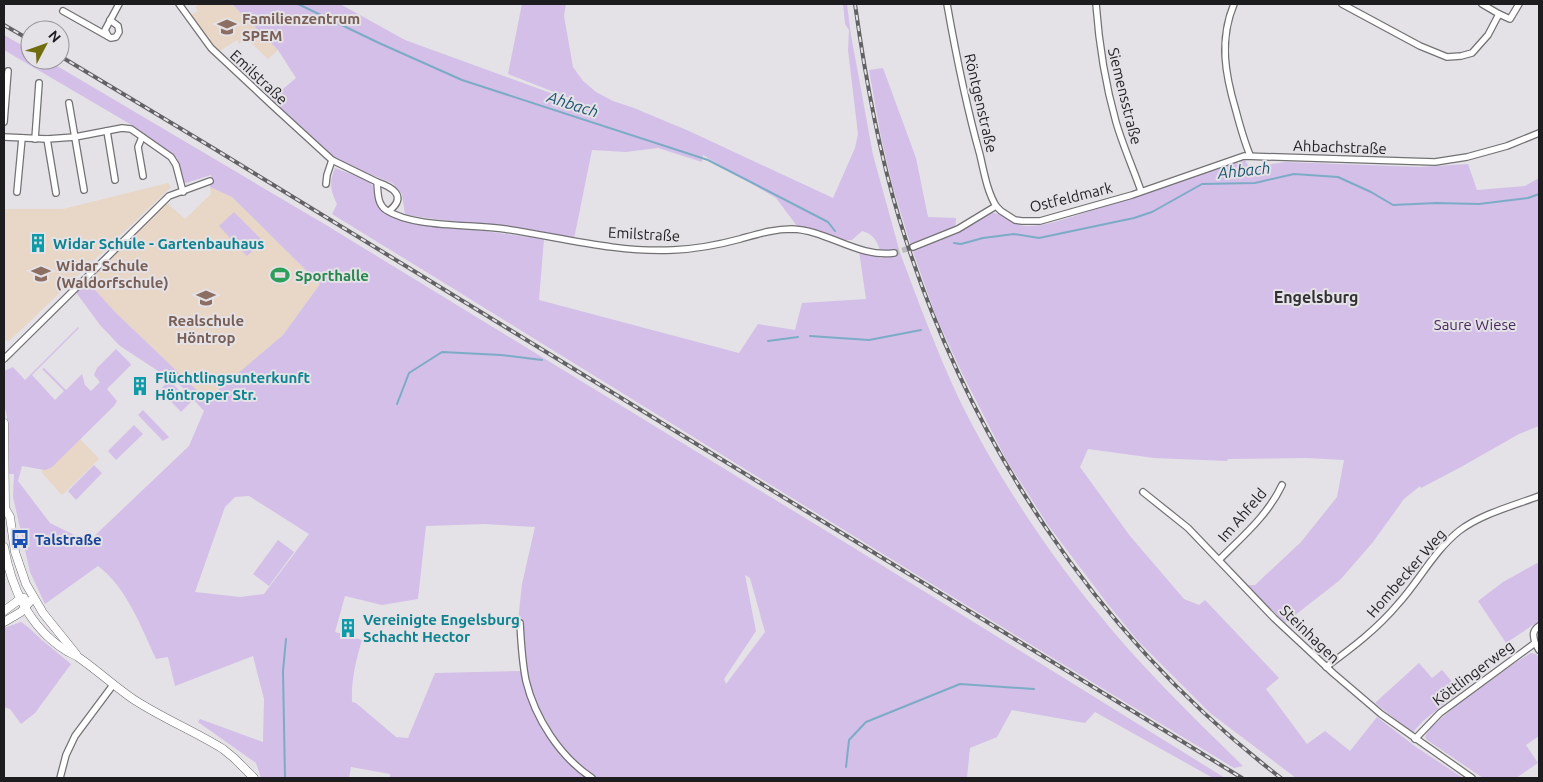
<svg xmlns="http://www.w3.org/2000/svg" width="1543" height="782" viewBox="0 0 1543 782" font-family="Ubuntu,sans-serif">
<rect width="100%" height="100%" fill="#e4e2e6"/>
<g fill="#e8d6c6">
<polygon points="200,4 232,4 278,50 268,59 247,39 239,44 237,40 218,52 191,15 198,11 195,7"/>
<polygon points="168,183 171,187 9,341 4,340 4,209 63,209"/>
<polygon points="210,187 232,197 320,284 283,335 216,392 205,398 115,312 86,280 167,203 185,219 211,194"/>
<polygon points="64,422 99,459 62,495 42,473 42,468"/>
</g>
<g fill="#d3bfe8" fill-rule="evenodd">
<path d="M232 4H340L405 40 578 103 577 101 508 74 522 4H566L564 16 573 67 583 81 596 92 613 101 634 108 689 131 833 198 855 148 858 134 848 50 849 30 845 24 843 4H847L851 35 873 155 899 249 880 251C877 240 873 234 862 231L852 240H841L797 226 776 198 703 155 702 162 658 148 626 152 592 150 574 239 543 233 405 215 402 194 392 183 337 161 326 149 271 99 296 78 278 50Z"/>
<path d="M4 35 30 50V60H47L326 225 859 551 1225 778H1213L1095 712 1085 723 1012 710 997 737 970 748 967 778H597C565 757 548 727 532 693L528 696 539 723 554 745 589 778H390V774L351 767 349 778H261L256 763 198 722 200 719 263 742 264 699 253 656 175 686 168 657 156 659C141 627 127 588 98 566L45 604 30 572 13 497 14 474H7V417L4 403V371L13 367 25 380 78 327 79 328 32 375 55 400 64 391 42 369 44 368 66 390 82 374 85 385 91 391 100 382 94 375 97 368 116 349 130 363 131 365 107 389 117 401 114 406 52 467 45 470 22 466 18 481 50 523 88 542 189 446 204 411 181 386 120 346 100 325 75 291 86 280 115 312 205 398 216 392 283 335 320 284 232 197 210 187 211 175 186 183 183 181 177 158 130 124 4 50ZM249 496 309 534 264 594 240 597 195 592 225 507 235 497ZM485 524 535 527 522 584 518 621 522 671 435 673 408 738 396 737 356 703 352 702C351 680 356 660 362 640L335 632 345 596 382 605 418 599 426 526ZM745 575 750 578 765 632 726 684 724 679 756 631Z"/>
<path d="M883 68 916 158 928 217 956 218 955 234 992 213C1003 212 1013 226 1027 226 1047 226 1068 218 1087 212 1140 196 1192 177 1245 160L1249 167 1286 162 1420 167 1468 164 1477 190 1525 186 1539 178V426L1519 434 1461 467 1421 488 1420 486 1404 499 1373 542 1340 580 1285 623 1248 585H1255L1301 542 1337 497 1344 460 1307 458 1228 459 1227 461 1154 458 1088 449 1080 467 1130 536 1184 599 1199 605 1205 600 1279 678 1266 689 1307 744 1325 731 1350 751 1377 717 1416 747 1463 778H1296L1210 713 1138 641 1107 603 1048 525 1007 461 962 373 937 319 912 249 893 188 881 137 869 70Z"/>
<path d="M335 168 367 180 373 186 375 200 384 214 447 226 544 239 539 300 739 353 758 324 795 330 802 303 866 299 859 251 881 258 899 250C918 301 937 352 960 401 995 472 1043 545 1093 607 1138 664 1191 715 1243 766L1234 768C932 586 633 399 332 214L337 204C330 190 329 182 335 168Z"/>
<polygon points="234,212 263,241 247,256 219,226"/>
<polygon points="169,380 191,402 181,412 160,390"/>
<polygon points="143,410 169,437 163,441 138,415"/>
<polygon points="134,425 143,434 116,460 108,451"/>
<polygon points="94,465 102,473 76,500 68,491"/>
<polygon points="278,540 294,552 269,586 253,574"/>
<polygon points="1539,562 1539,621 1506,643 1478,601 1503,582"/>
<polygon points="21,622 28,627 42,640 71,664 35,713 21,724 10,709 4,707 4,628"/>
<path d="M1531 653 1536 654 1539 658V736L1526 745 1538 763 1516 778H1483L1427 740 1425 737C1431 720 1512 664 1531 653Z"/>
<polygon points="1419,663 1432,678 1442,670 1460,691 1423,721 1413,732 1410,731 1375,703"/>
</g>
<g fill="none" stroke-linecap="round" stroke-linejoin="round">
<g stroke="#7dabc6" stroke-width="2">
<polyline points="298,4 379,43 462,80 708,160 828,222 835,231"/>
<polyline points="954,243 961,244 983,238 1014,234 1039,238 1134,218 1152,212 1202,184 1255,183 1294,174 1338,177 1371,192 1393,205 1436,203 1479,204 1528,198 1539,194"/>
<polyline points="810,336 869,340 921,330"/>
<polyline points="768,341 798,337"/>
<polyline points="397,404 409,373 442,352 501,355 542,360"/>
<polyline points="846,767 849,740 866,722 960,684 1034,689"/>
<polyline points="285,778 283,671 286,639"/>
</g>
<polyline stroke="#bcbabe" stroke-width="5.5" stroke-dasharray="5.5 3" stroke-linecap="butt" points="894,253 913,247"/>
<g stroke="#727174" stroke-width="8">
<g id="minor">
<path d="M179 4 211 48 273 106 332 160 377 182C378 192 377 204 386 210 414 228 471 224 505 229 559 237 618 253 673 250 696 249 718 245 740 239 758 234 773 229 792 229 827 230 858 258 894 253"/>
<path d="M947 4C956 55 966 105 980 155 984 172 987 191 996 206"/>
<path d="M1096 4C1099 44 1105 83 1116 122 1123 146 1133 168 1141 191"/>
<path d="M1234 4C1219 40 1225 74 1236 111 1240 126 1244 141 1250 155"/>
<polyline points="1342,4 1420,46 1447,57 1461,56 1472,53 1488,35 1499,14 1510,19 1519,4"/>
<polyline points="1482,4 1499,14"/>
<polyline points="63,11 111,38 116,37 119,32 118,26 110,20"/>
<polyline points="108,36 105,30 119,4"/>
<polyline points="69,103 84,190"/>
<polyline points="4,122 8,71"/>
<polyline points="107,131 115,180"/>
<polyline points="4,137 47,139 75,137 122,128 131,129 171,157 176,165 183,192"/>
<polyline points="142,137 138,147 143,176"/>
<polyline points="35,139 39,83"/>
<polyline points="47,139 56,193"/>
<path d="M377 182C392 187 408 196 389 211"/>
<polyline points="326,184 327,175 332,160"/>
<polyline points="17,192 22,138"/>
<polyline points="913,247 958,229 996,206 1001,211 1015,220 1022,221 1040,221 1132,195 1244,156 1435,162 1467,157 1507,146 1539,133"/>
<polyline points="4,359 169,196 210,181"/>
<polyline points="1143,492 1188,528 1274,618 1333,673 1381,714 1472,778"/>
<path d="M1219 560C1242 537 1268 515 1282 485"/>
<path d="M520 623C521 642 522 662 526 681 535 718 560 757 592 778"/>
<polyline points="1535,643 1539,650"/>
<path d="M1326 667C1352 648 1377 629 1398 604 1419 581 1434 551 1459 531 1481 514 1513 506 1539 496"/>
<path d="M1415 739 1440 713 1535 643C1533 635 1532 631 1539 626"/>
<polyline points="60,778 66,755 75,736 113,685"/>
</g>
</g>
<g stroke="#727174" stroke-width="9">
<g id="tertiary">
<polyline points="4,423 5,508 10,517 15,552 26,584 43,613 76,654"/>
<path d="M4 547C11 587 29 627 65 650 69 653 74 654 78 657 97 670 114 686 133 699 162 718 194 731 223 749L234 758 254 778"/>
<polyline points="4,611 20,599 24,598"/>
<polyline points="4,622 21,612 33,598"/>
</g>
</g>
<use href="#minor" stroke="#fff" stroke-width="5.5"/>
<use href="#tertiary" stroke="#fff" stroke-width="8"/>
<g stroke="#626164" stroke-width="4">
<g id="rail">
<path d="M855 4C865 76 878 148 899 218 966 439 1097 637 1281 778"/>
<polyline points="4,25 30,40"/>
<polyline points="60,56 213,148 1242,778"/>
</g>
</g>
<use href="#rail" stroke="#e4e2e6" stroke-width="2" stroke-dasharray="5.5" stroke-linecap="butt"/>
</g>
<defs>
<g id="school-bare" transform="scale(1.5)"><path d="M0-5L7-2L0 1L-7-2ZM-4 1L0 2.5L4 1V4Q0 6-4 4Z" fill="#8d6e63" stroke="#e4e2e6" stroke-width="2.5" paint-order="stroke"/></g>
<g id="building-bare" transform="scale(1.5)"><path d="M-4-6H4V6H1V3H-1V6H-4ZM-2.5-4.3h1.7v1.8h-1.7ZM.8-4.3h1.7v1.8H.8ZM-2.5-1h1.7V.8h-1.7ZM.8-1h1.7V.8H.8Z" fill="#0f9aa8" stroke="#e4e2e6" stroke-width="2.5" paint-order="stroke"/></g>
<g id="stadium-bare" transform="scale(1.5)"><path d="M0-5a6.5 5 0 1 0 0 10a6.5 5 0 1 0 0-10ZM-3.5-1.8h7v3.6h-7Z" fill="#2e9e5b" stroke="#e4e2e6" stroke-width="2.5" paint-order="stroke"/></g>
<g id="bus-bare" transform="scale(1.5)"><path d="M-5-6H5V4H4V6H2V4H-2V6H-4V4H-5ZM-3.5-4V0h7V-4ZM-3.5 1.2v1.5H-2V1.2ZM2 1.2v1.5H3.5V1.2Z" fill="#1a4fb4" stroke="#e4e2e6" stroke-width="2.5" paint-order="stroke"/></g>
</defs>
<g fill-rule="evenodd">
<use href="#school-bare" x="227" y="27"/>
<use href="#building-bare" x="38" y="243"/>
<use href="#school-bare" x="41" y="274"/>
<use href="#stadium-bare" x="280" y="275"/>
<use href="#school-bare" x="206" y="298"/>
<use href="#building-bare" x="140" y="386"/>
<use href="#bus-bare" x="20" y="539"/>
<use href="#building-bare" x="348" y="628"/>
</g>
<g text-anchor="middle" dominant-baseline="central" stroke-width="4" stroke-linejoin="round" paint-order="stroke">
<g font-size="15" font-weight="bold" fill="#785e54" stroke="#e4e2e6" text-anchor="start">
<text x="242" y="18">Familienzentrum<tspan x="242" dy="17">SPEM</tspan></text>
<text x="56" y="265">Widar Schule<tspan x="56" dy="17">(Waldorfschule)</tspan></text>
<text x="206" y="320" text-anchor="middle">Realschule<tspan x="206" dy="17">Höntrop</tspan></text>
</g>
<g font-size="15" fill="#1d1c1e" stroke="#e4e2e6">
<text transform="translate(259 77) rotate(43)">Emilstraße</text>
<text transform="translate(1125 96) rotate(76)">Siemensstraße</text>
<text transform="translate(981 103) rotate(77)">Röntgenstraße</text>
<text transform="translate(1340 147) rotate(2)">Ahbachstraße</text>
<text transform="translate(1071 197) rotate(-14)">Ostfeldmark</text>
<text transform="translate(644 234) rotate(3)">Emilstraße</text>
<text transform="translate(1242 515) rotate(-49)">Im Ahfeld</text>
<text transform="translate(1406 573) rotate(-49)">Hombecker Weg</text>
<text transform="translate(1310 634) rotate(44)">Steinhagen</text>
<text transform="translate(1473 673) rotate(-37)">Köttlingerweg</text>
</g>
<g font-size="15" font-weight="bold" fill="#0d838f" stroke="#e4e2e6" text-anchor="start">
<text x="53" y="243">Widar Schule - Gartenbauhaus</text>
<text x="155" y="377">Flüchtlingsunterkunft<tspan x="155" dy="17">Höntroper Str.</tspan></text>
<text x="363" y="619">Vereinigte Engelsburg<tspan x="363" dy="17">Schacht Hector</tspan></text>
</g>
<g font-size="15" font-weight="bold" fill="#27864d" stroke="#e4e2e6" text-anchor="start">
<text x="295" y="275">Sporthalle</text>
</g>
<g font-size="15" fill="#46295d" stroke="#e4e2e6">
<text x="1475" y="324">Saure Wiese</text>
</g>
<g font-size="15" font-weight="bold" fill="#164399" stroke="#e4e2e6" text-anchor="start">
<text x="35" y="539">Talstraße</text>
</g>
<g font-size="16" font-style="italic" fill="#1c5470" stroke="#e4e2e6">
<text transform="translate(573 104) rotate(18)">Ahbach</text>
<text transform="translate(1244 170) rotate(-6)">Ahbach</text>
</g>
<g font-size="16" font-weight="bold" fill="#313032" stroke="#e4e2e6">
<text x="1316" y="297">Engelsburg</text>
</g>
</g>
<rect width="1543" height="782" fill="none" stroke="#1d1c1e" stroke-width="10"/>
<g transform="translate(45 45) rotate(49)"><circle r="24" fill="#e4e2e6" stroke="#949396"/>
<path d="M0-4L9 19L0 12L-9 19Z" fill="#6f6d0d"/>
<text y="-8" font-size="14" font-weight="bold" text-anchor="middle" fill="#1d1c1e">N</text>
</g>
</svg>
